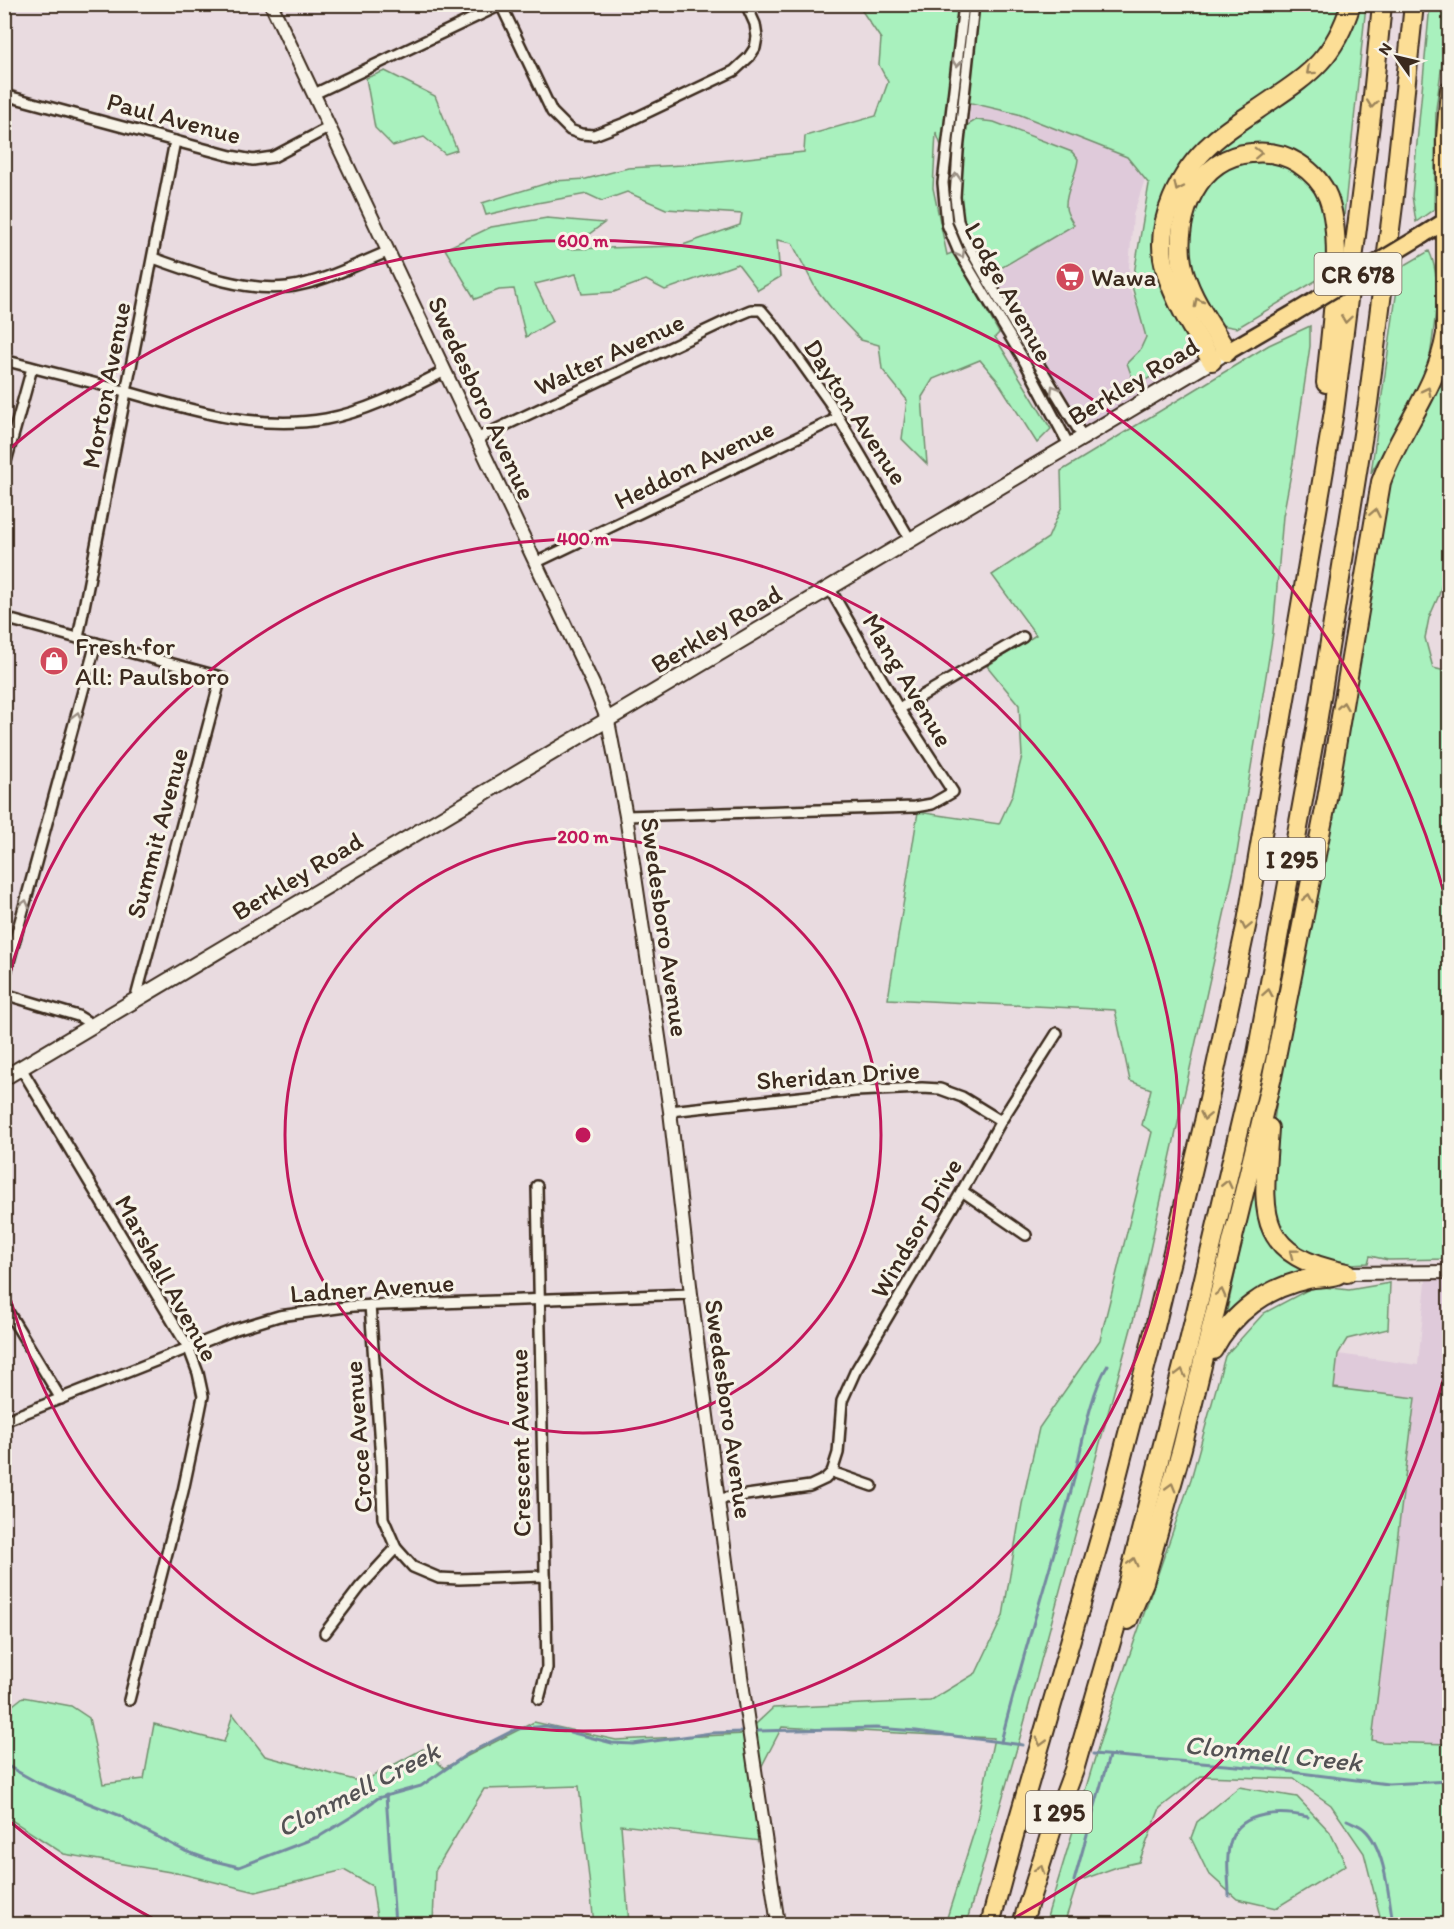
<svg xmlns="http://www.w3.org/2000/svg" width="1454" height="1929" viewBox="0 0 1454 1929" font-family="Itim,sans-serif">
<rect width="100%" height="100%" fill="#e9dbe0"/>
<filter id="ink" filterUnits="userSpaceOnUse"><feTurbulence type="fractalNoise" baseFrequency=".0167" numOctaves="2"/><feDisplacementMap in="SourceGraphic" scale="12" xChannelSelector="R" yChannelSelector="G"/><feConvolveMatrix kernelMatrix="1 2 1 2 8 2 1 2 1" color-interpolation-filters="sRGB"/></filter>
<g filter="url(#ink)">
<g fill="#dfcada">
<polygon points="972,96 1151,161 1133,215 1129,267 1129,289 1175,370 1083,432 990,277 1072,225 1063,197 968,129"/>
<polygon points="1449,1270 1449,1744 1380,1742 1372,1740 1415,1398 1334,1389 1338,1354 1418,1365 1427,1271"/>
</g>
<g fill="#a9f1be" stroke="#728e6e" stroke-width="1.5">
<polygon points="858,5 958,5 942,148 936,132 933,188 947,255 954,252 999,333 995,337 1051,429 1037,443 997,380 980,360 933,379 922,397 927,464 902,439 907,400 882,369 879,345 861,340 836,314 816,289 792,243 777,240 780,277 758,290 738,264 665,290 646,280 614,292 582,294 576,274 535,284 553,321 526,337 514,289 499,290 475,299 445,249 491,227 547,218 604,223 569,249 680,246 740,225 742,214 666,209 627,192 602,201 587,194 537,203 486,215 482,203 554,181 586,179 628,168 682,165 804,152 805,136 876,116 888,82 879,65 881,39"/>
<polygon points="980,5 1342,5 1323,51 1302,72 1199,141 1177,171 1164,194 1155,226 1155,257 1187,336 1189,348 1181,360 1135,386 1127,363 1140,350 1146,337 1132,286 1149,184 1127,157 1018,114 967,102"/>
<polygon points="1356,5 1366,5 1343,225 1333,192 1276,146 1245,145 1200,164 1238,132 1311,80"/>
<polygon points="1430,5 1449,5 1449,9 1436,109 1434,209 1416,222 1412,196"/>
<polygon points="385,71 435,96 457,150 445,154 424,137 393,146 375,128 366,78"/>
<path d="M976 120 994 122 1072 152 1078 159C1077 176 1065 190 1066 207 1066 213 1071 220 1074 225L989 275C981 260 971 244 965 229 955 203 958 152 966 126Z"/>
<path d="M1264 158 1291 164 1312 180 1326 208 1329 241 1322 277 1237 328 1221 325C1189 282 1174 240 1203 190 1211 177 1220 166 1236 161 1244 158 1255 159 1264 158Z"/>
<path d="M1429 251C1443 279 1434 327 1430 357L1431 360 1400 423 1371 473 1400 268Z"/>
<polygon points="1310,326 1310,346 1293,463 1283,516 1273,633 1235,865 1139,1299 1023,1727 966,1924 945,1924 975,1829 994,1738 782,1727 752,1785 760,1841 621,1825 629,1924 594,1924 579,1786 484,1789 435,1871 433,1924 378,1924 372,1886 344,1870 256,1892 182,1874 64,1854 5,1816 4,1712 23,1697 71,1706 89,1718 103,1784 144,1779 154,1724 224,1742 233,1714 265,1756 362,1782 423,1749 444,1768 534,1722 616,1740 745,1734 773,1708 930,1701 976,1673 1003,1616 1022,1504 1039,1428 1100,1340 1152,1132 1142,1125 1151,1089 1130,1081 1115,1010 888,999 918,812 999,824 1012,796 1022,756 1019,705 987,666 1036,635 992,575 1048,538 1062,506 1061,471 1269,345"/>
<polygon points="1449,361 1449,556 1439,595 1429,618 1425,638 1433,668 1450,672 1449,1259 1388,1260 1370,1256 1368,1263 1334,1265 1304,1256 1278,1227 1270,1206 1271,1143 1283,1055 1383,501 1396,468"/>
<polygon points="1257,1172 1271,1245 1308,1272 1270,1282 1226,1315"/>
<polygon points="1390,1283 1388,1329 1347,1339 1338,1354 1334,1388 1415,1398 1372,1740 1380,1742 1449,1744 1449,1924 1382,1924 1364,1853 1331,1805 1294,1779 1201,1776 1160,1808 1139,1862 1117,1867 1078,1881 1064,1924 1045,1924 1103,1731 1191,1479 1225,1356 1264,1313 1315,1286 1349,1290"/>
<polygon points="1239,1787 1297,1797 1330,1832 1346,1865 1276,1908 1237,1899 1208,1873 1191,1838 1197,1822"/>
</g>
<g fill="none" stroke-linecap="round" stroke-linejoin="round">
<g stroke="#7589a0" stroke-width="3">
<polyline points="758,1731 876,1728 916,1731 1023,1745"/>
<path d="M1001 1742C1022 1656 1050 1572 1072 1487 1081 1453 1089 1394 1108 1365"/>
<polyline points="1093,1754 1261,1768 1388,1784 1450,1781"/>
<polyline points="4,1764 38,1783 121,1816 133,1824 185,1851 210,1860 239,1867 320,1836 356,1814 378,1798 421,1786 469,1753 516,1729 547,1726 612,1743 633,1744 711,1733 743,1732"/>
<polyline points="386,1795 395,1924"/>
<path d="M1347 1820C1353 1823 1360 1825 1364 1829 1385 1847 1389 1898 1393 1924"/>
<polyline points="1074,1881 1109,1756"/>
<path d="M1229 1896C1229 1879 1225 1857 1231 1840 1241 1810 1283 1811 1308 1817"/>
</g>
<g stroke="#3b2a1e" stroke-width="14">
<g id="minor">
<polyline points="964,4 943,183 947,224 958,250 1021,355 1070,447"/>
<polyline points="974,4 958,151 955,197 958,221 970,249 996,294 1084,439"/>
<polyline points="501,5 552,112 570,130 581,134 594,135 625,123 734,71 749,57 755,48 757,37 755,24 746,4"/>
<polyline points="314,94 503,4"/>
<polyline points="4,95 231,156 253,160 273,157 328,128"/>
<path d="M153 258C193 272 244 292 287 287 322 283 355 265 387 252"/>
<path d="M4 360C44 371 84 380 124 391 191 410 256 431 326 419 369 411 407 390 445 371"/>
<polyline points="476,439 739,315 751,310 761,310 778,330 830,403 911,541"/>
<polyline points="4,469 32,368"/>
<polyline points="535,563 838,418"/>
<polyline points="4,618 221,677 135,1001"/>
<polyline points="78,638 175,141"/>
<polyline points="899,709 1023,637"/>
<polyline points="626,816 915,807 932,804 953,792 899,709 830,589"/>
<polyline points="4,980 96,643"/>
<polyline points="4,994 78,1016 93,1025"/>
<polyline points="21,1068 189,1349 198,1373 203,1396 199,1416 183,1491 129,1700"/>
<polyline points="670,1111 855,1091 922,1088 940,1089 962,1097 1001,1121"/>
<polyline points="537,1186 547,1668 539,1699"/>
<polyline points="962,1191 1026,1235"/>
<polyline points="4,1305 61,1399"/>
<polyline points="370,1305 381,1460 383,1518 396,1548 413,1567 439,1578 459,1579 545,1576"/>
<polyline points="4,1421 236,1329 279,1316 353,1306 691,1294"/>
<polyline points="832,1472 872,1486"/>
<polyline points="718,1499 810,1486 825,1479 832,1472 838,1453 842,1401 855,1372 962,1191 1001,1121 1057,1033"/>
<polyline points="325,1633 360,1587 396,1548"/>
</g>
</g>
<g stroke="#3b2a1e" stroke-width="16">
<g id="tertiary">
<polyline points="271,4 593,684 608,721 626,816 670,1111 691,1294 741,1676 778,1924"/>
<polyline points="1347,1273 1450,1272"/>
</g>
</g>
<g stroke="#3b2a1e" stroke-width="18">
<polyline id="secondary" points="4,1078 1220,356"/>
</g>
<g stroke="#3b2a1e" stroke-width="20">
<g id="primary">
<polyline points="1423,235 1450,218"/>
<polyline points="1227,352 1294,313"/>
</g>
</g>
<g stroke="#3b2a1e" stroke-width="22">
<g id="motorway">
<path d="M1227 352C1211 324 1188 295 1182 263 1174 216 1198 157 1251 153 1268 151 1284 154 1298 163 1312 172 1322 182 1328 197 1345 242 1330 333 1326 383"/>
<path d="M1212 361C1194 332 1174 301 1165 268 1153 223 1180 171 1213 142 1226 130 1242 120 1257 110 1305 77 1333 63 1351 4"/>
<path d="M1269 1128C1264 1208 1250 1255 1347 1273"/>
<path d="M1213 1350C1233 1312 1267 1288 1308 1279 1318 1277 1327 1278 1337 1275"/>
<path d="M1128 1620 1144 1582 1182 1448 1272 1077 1327 799 1381 482C1399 431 1437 389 1446 334V137L1450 90"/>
<polyline points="990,1924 1016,1828 1108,1511 1150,1348 1204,1122 1247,922 1334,411 1371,116 1382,4"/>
<polyline points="1022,1924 1052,1829 1074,1770 1126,1590 1188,1346 1257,1054 1317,723 1368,403 1393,205 1414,4"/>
</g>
</g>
<use href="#minor" stroke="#f7f3e8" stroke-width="9"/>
<use href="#tertiary" stroke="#f7f3e8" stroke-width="12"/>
<use href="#secondary" stroke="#f7f3e8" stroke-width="14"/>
<use href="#primary" stroke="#fcde96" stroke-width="15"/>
<use href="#motorway" stroke="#fcde96" stroke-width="18"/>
<g stroke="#3b2a1e" stroke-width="20" stroke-linecap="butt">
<polyline id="primary-bridge" points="1294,313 1423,235"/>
</g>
<use href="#primary-bridge" stroke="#fcde96" stroke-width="15"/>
</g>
<defs><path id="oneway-chevron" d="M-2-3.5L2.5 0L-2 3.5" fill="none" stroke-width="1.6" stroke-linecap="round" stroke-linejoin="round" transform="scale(1.5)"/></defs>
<g stroke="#998e83">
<use href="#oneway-chevron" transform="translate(957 63) rotate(97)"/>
<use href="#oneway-chevron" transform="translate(956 177) rotate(-87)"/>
<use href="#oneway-chevron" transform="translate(961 254) rotate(61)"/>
<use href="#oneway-chevron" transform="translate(1054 389) rotate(-121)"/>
<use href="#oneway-chevron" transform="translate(77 716) rotate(-75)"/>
<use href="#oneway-chevron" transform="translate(25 904) rotate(-75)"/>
</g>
<g stroke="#9c845a">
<use href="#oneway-chevron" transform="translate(1310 71) rotate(138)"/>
<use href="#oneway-chevron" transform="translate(1372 104) rotate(96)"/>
<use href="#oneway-chevron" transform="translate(1258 153) rotate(-2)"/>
<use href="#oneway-chevron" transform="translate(1178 187) rotate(115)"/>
<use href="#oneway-chevron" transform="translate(1198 302) rotate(-118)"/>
<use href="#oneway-chevron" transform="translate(1346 319) rotate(98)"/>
<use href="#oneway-chevron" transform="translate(1427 391) rotate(-63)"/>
<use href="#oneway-chevron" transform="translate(1375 513) rotate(-79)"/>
<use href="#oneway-chevron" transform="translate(1343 706) rotate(-81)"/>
<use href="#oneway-chevron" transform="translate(1308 898) rotate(-79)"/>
<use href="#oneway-chevron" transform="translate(1246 926) rotate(102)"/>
<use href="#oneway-chevron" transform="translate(1268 993) rotate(-80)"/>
<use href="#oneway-chevron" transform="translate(1205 1116) rotate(102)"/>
<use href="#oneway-chevron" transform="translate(1227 1184) rotate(-77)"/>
<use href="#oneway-chevron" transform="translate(1293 1253) rotate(-143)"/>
<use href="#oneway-chevron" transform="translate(1221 1293) rotate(-76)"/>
<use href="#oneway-chevron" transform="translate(1181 1373) rotate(-76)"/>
<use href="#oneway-chevron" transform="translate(1171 1487) rotate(-74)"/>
<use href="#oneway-chevron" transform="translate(1133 1562) rotate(-76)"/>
<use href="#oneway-chevron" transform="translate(1041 1742) rotate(106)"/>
<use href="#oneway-chevron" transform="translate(1040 1869) rotate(-72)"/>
</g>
</g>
<g fill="none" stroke="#c2185b" stroke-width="3">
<circle cx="583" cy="1135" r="298"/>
<path d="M5 991A596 596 0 1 1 5 1279"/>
<path d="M1449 1359A894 894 0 0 1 1003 1924M163 1924A894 894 0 0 1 8 1820M8 450A894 894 0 0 1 1449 911"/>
</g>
<defs>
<g id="supermarket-disc" transform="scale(1.5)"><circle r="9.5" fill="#d1495b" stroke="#f7f3e8"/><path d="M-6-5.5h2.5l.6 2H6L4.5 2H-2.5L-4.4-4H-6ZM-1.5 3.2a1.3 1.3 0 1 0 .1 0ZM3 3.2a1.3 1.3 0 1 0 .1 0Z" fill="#fff"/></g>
<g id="shop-disc" transform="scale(1.5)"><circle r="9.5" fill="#d1495b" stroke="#f7f3e8"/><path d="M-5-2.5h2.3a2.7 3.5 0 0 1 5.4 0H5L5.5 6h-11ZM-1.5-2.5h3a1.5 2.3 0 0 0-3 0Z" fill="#fff"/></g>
</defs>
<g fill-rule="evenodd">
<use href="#supermarket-disc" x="1070" y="277"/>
<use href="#shop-disc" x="54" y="661"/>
</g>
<g text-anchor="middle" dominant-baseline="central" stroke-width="6" stroke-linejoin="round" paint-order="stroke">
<g fill="#f7f3e8" stroke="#73665b" stroke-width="1.5">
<rect x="1314.5" y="253" width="87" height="42" rx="4.5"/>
<rect x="1259" y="838" width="66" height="42" rx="4.5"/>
<rect x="1026" y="1791" width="66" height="42" rx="4.5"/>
</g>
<g font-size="24" font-weight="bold" fill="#3b2a1e">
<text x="1358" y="274">CR 678</text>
<text x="1292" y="859">I 295</text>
<text x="1059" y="1812">I 295</text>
</g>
<g font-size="26" fill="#3b2a1e" stroke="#f7f3e8">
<text transform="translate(174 118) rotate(15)">Paul Avenue</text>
<text transform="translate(1009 292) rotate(61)">Lodge Avenue</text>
<text transform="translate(609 354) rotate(-25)">Walter Avenue</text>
<text transform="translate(1133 381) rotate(-31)">Berkley Road</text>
<text transform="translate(106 385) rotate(-79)">Morton Avenue</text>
<text transform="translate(482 398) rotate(65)">Swedesboro Avenue</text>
<text transform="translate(856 412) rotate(57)">Dayton Avenue</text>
<text transform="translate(694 464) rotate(-26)">Heddon Avenue</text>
<text transform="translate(716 629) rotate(-31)">Berkley Road</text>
<text transform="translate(908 680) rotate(59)">Mang Avenue</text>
<text transform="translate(157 833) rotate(-75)">Summit Avenue</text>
<text transform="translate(297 876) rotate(-31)">Berkley Road</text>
<text transform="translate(665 927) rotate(82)">Swedesboro Avenue</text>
<text transform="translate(838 1075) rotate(-4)">Sheridan Drive</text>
<text transform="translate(916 1228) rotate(-60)">Windsor Drive</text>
<text transform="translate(167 1278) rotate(61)">Marshall Avenue</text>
<text transform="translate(372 1288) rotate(-4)">Ladner Avenue</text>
<text transform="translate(729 1409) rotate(82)">Swedesboro Avenue</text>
<text transform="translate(358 1437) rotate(-94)">Croce Avenue</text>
<text transform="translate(520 1443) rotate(-91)">Crescent Avenue</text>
</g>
<g font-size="26" fill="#3b2a1e" stroke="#f7f3e8" text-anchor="start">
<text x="1091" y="277">Wawa</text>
<text x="75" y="646">Fresh for<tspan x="75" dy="30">All: Paulsboro</tspan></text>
</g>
<g font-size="27" font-style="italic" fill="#535254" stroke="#f7f3e8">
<text transform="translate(1273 1753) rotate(6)">Clonmell Creek</text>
<text transform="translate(358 1789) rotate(-27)">Clonmell Creek</text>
</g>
</g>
<circle cx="583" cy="1135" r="9" fill="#c2185b" stroke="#f7f3e8" stroke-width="3"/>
<g font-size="18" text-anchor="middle" font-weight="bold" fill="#c2185b" stroke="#f7f3e8" stroke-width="6" stroke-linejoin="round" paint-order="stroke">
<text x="583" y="247">600 m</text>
<text x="583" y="545">400 m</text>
<text x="583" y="843">200 m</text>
</g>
<rect width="1454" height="1929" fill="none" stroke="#f7f3e8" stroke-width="24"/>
<rect x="12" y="12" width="1430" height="1905" fill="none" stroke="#3b2a1e" stroke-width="2" filter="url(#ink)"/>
<g transform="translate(1397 57) rotate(304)" stroke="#f7f3e8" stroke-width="4.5" paint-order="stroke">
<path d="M0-4.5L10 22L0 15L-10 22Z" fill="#3b2a1e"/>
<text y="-9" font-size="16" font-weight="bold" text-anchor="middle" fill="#3b2a1e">N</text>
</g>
</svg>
